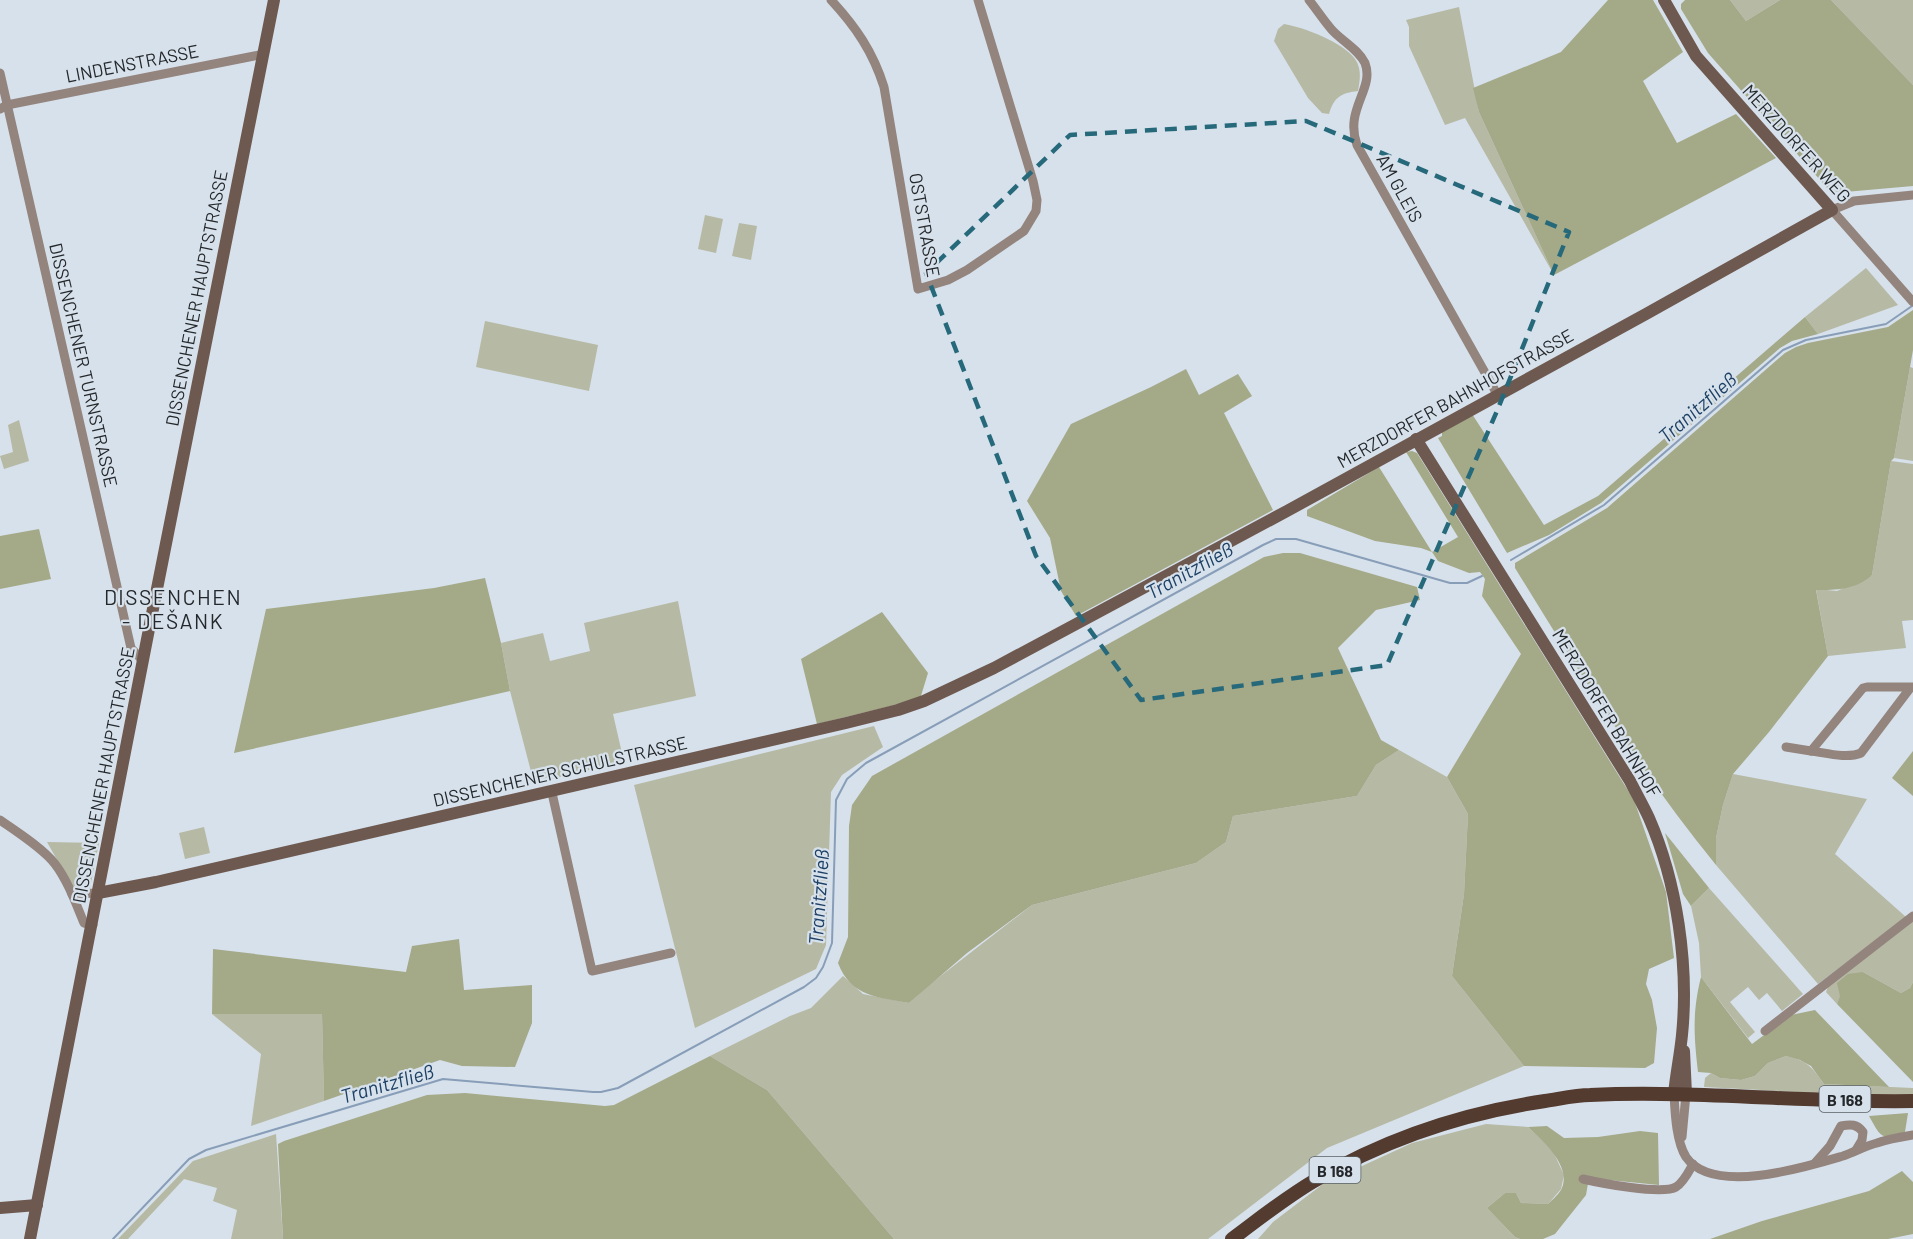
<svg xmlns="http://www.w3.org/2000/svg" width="1913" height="1239" viewBox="0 0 1913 1239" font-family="Barlow,sans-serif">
<rect width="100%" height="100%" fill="#d7e1eb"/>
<g fill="#b6b9a4">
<polygon points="1730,0 1780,0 1746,21"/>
<polygon points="1831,0 1913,0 1913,85"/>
<polygon points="1459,7 1479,112 1554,275 1465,118 1445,125 1409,46 1409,27 1406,20"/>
<path d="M1284 24C1303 27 1343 42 1355 59 1362 69 1360 80 1358 91 1341 93 1334 97 1329 114L1322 113 1308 98 1274 41 1278 29Z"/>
<polygon points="705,215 723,219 716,253 698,249"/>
<polygon points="739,223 757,226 751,260 732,256"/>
<polygon points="1866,268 1898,305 1818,334 1805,317"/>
<polygon points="485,321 598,345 589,391 476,367"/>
<polygon points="1910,367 1913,368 1913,461 1894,458"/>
<polygon points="19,420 29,461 4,469 0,456 13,452 8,425"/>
<polygon points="1891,461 1913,464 1913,620 1902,621 1906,648 1828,656 1816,589 1837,591 1872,575"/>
<polygon points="678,601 696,696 613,714 624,762 534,783 510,691 501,643 543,633 550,661 590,651 584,623"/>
<polygon points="874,726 883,747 842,775 831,792 826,945 816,969 695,1028 634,785"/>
<polygon points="1399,750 1447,777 1468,814 1464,894 1452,976 1524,1066 1327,1148 1208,1239 894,1239 767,1090 710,1056 790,1016 811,1008 843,976 863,994 909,1003 929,985 1032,905 1196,863 1226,842 1233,816 1357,796 1376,765"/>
<polygon points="1733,774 1867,799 1835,854 1906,917 1818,984 1716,865 1716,838 1723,805"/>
<polygon points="204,827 210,853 185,859 179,833"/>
<polygon points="47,842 99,843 90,888 73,888"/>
<polygon points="1709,888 1803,994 1782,1011 1767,993 1759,1000 1748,987 1730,1002 1755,1032 1748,1038 1701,977 1699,943 1691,906"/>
<polygon points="1913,919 1913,982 1910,988 1901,993 1863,972 1840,997 1837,1004 1826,992 1828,987"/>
<polygon points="212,1014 322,1014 324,1101 251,1126 261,1054"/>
<path d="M1786 1056C1808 1061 1812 1067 1824 1084L1913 1088V1096L1852 1095 1704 1087 1705 1078 1711 1073 1720 1078 1741 1080 1755 1076 1768 1063Z"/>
<polygon points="1486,1124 1528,1127 1552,1149 1564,1175 1561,1189 1548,1204 1521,1203 1516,1193 1505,1193 1487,1208 1515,1237 1520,1239 1258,1239 1273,1222 1323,1184 1412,1143"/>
<polygon points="276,1134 283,1239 231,1239 237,1210 213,1201 217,1188 184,1179 128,1239 118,1239 193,1161"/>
</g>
<g fill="#a4a988">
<polygon points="1608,0 1653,0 1683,52 1643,81 1677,143 1736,114 1776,158 1554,275 1479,112 1473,88 1561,52"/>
<polygon points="1685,0 1730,0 1746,21 1780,0 1831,0 1913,85 1913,186 1845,192 1835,192 1828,189 1708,53 1681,9 1681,4"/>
<path d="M1913 310V350L1894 458 1891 461 1872 575C1855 590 1837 590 1816 590L1828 656 1769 732 1733 774 1723 805 1716 838V865C1640 772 1578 670 1515 568V563L1607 508 1785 353 1796 347 1808 343 1888 327Z"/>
<polygon points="1805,317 1818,334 1792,341 1780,348 1601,503 1549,535 1507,553 1438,438 1442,436 1442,432 1472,414 1544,525 1598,496"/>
<polygon points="1186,369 1199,395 1238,374 1252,396 1224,413 1273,510 1076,616 1061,591 1050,538 1027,501 1071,424 1151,387"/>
<polygon points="1412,451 1417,453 1634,800 1666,892 1674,958 1649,969 1646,984 1652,1000 1657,1028 1654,1063 1645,1068 1524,1066 1452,976 1464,894 1468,814 1447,777 1521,654 1482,596 1485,579 1480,572 1469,573 1438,561 1432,552 1421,548 1375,541 1307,516 1307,510 1379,467 1432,552 1458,537 1406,452"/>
<polygon points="39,529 51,579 0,589 0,536"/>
<path d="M1283 553H1300L1417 587 1420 600 1376 610 1338 648 1381 740 1399 750 1376 765 1357 796 1233 816 1226 842 1196 863 1032 905 967 953 909 1003C878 997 851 997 838 963L848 937 849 826 852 805 872 776 1264 557Z"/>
<polygon points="485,578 501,643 510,691 397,717 234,753 266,609 434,588"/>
<polygon points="882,612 928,673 920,699 817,724 801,659"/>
<polygon points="1913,751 1913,796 1892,778"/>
<polygon points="1665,833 1709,888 1691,906 1683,894"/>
<polygon points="459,939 464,990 532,985 532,1023 515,1067 462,1066 440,1060 324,1101 322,1014 212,1014 213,949 406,972 412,946"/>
<polygon points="1863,972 1901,993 1910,988 1913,982 1913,1082 1837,1004 1840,996 1837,983 1848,974"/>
<path d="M1701 977 1752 1044 1791 1015 1815 1010 1889 1087 1824 1084 1811 1066 1800 1060 1786 1056 1768 1063 1755 1076 1741 1080 1720 1078 1711 1073 1698 1072C1694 1037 1692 1013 1701 977Z"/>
<polygon points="710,1056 767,1090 894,1239 283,1239 278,1144 284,1141 427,1095 465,1093 605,1106 614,1105"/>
<path d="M1908 1113 1905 1132C1881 1143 1880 1135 1869 1116Z"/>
<path d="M1547 1126 1564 1138 1598 1137 1640 1131 1658 1133 1659 1185 1589 1178 1586 1195 1555 1234 1543 1239H1520L1515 1237 1487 1208 1505 1193H1516L1521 1203 1548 1204C1552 1200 1558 1195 1561 1190 1573 1167 1543 1141 1528 1127Z"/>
<polygon points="1902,1171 1913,1182 1913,1234 1888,1239 1710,1239 1762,1221 1869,1191"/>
</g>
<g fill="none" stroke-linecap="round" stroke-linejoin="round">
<g stroke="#889eb8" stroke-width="2">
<polyline points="1511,560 1604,505 1783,350 1806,340 1886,324 1912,306"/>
<polyline points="113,1239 189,1159 206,1150 443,1079 593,1092 601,1092 618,1088 804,987 816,978 823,967 832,943 836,800 847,779 866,763 1263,545 1276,539 1296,539 1450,583 1467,583 1482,576"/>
</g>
<g stroke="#93847e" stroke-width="9">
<path d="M831 0C856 27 873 52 884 87L918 289 948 280 967 270 1024 231 1036 211 1037 200 1033 181 978 0"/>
<path d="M1309 0C1317 10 1324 21 1332 30 1342 41 1358 49 1365 63 1375 89 1344 109 1357 145L1497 394"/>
<polyline points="0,73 131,648 143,661"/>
<polyline points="0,109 7,105 264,54"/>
<polyline points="1913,195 1854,201 1832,210 1913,302"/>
<path d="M1911 687 1861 753C1847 759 1826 753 1811 751L1863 688 1867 687H1913"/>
<polyline points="1786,747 1811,751"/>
<polyline points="552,793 592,971 671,953"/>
<path d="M0 820C16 831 44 849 55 864 68 881 76 904 84 923L93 925"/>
<polyline points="72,894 98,893"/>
<polyline points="1765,1031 1913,916"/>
<path d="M1674 1094C1675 1112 1676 1141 1686 1157 1713 1196 1806 1167 1843 1156 1855 1152 1865 1146 1877 1143 1889 1139 1901 1137 1913 1135"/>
<polyline points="1682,1137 1686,1094"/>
<path d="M1815 1163 1830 1146 1841 1126C1851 1124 1857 1124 1863 1132L1862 1140 1856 1150"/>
<path d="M1583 1179C1600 1183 1662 1195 1676 1187 1684 1182 1689 1171 1693 1164"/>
</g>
<g stroke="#6e5950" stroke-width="12">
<path d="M1416 439 1630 781C1636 793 1643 805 1649 818 1677 882 1689 965 1682 1035 1680 1055 1676 1074 1674 1094"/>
<polyline points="98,893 156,882 846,723 898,710 924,701 994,668 1287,511 1646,314 1832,210 1696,56 1664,0"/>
<polyline points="1684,1051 1686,1094"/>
<polyline points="0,1208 37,1205"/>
<polyline points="30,1239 150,624 274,0"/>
</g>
<path stroke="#533b30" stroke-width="14" d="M1232 1239C1259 1219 1285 1198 1314 1181 1385 1139 1464 1113 1545 1101 1559 1099 1575 1095 1590 1095 1698 1090 1805 1103 1913 1101"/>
</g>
<path fill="none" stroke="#26697b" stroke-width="4.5" stroke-dasharray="12 8" stroke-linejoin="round" d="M1306 121 1569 232 1497 411 1387 665 1141 700 1036 556 926 273 1070 135Z"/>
<g text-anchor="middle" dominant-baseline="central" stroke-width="4.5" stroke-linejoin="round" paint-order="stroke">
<g fill="#d7e1eb" stroke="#5a6065" stroke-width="1.5">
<rect x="1819.5" y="1086" width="51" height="26" rx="4.5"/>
<rect x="1309.5" y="1157" width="51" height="26" rx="4.5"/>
</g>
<g font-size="16" font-weight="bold" fill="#24282b">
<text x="1845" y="1099">B 168</text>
<text x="1335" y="1170">B 168</text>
</g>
<g font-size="18" fill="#24282b" stroke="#d7e1eb">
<text transform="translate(132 63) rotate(-11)">LINDENSTRASSE</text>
<text transform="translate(1797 143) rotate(48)">MERZDORFER WEG</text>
<text transform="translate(1400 188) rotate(61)">AM GLEIS</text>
<text transform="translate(925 225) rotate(80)">OSTSTRASSE</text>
<text transform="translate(196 298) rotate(-79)">DISSENCHENER HAUPTSTRASSE</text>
<text transform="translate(84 365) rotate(77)">DISSENCHENER TURNSTRASSE</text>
<text transform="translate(1455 398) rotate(-29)">MERZDORFER BAHNHOFSTRASSE</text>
<text transform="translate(1607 713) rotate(59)">MERZDORFER BAHNHOF</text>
<text transform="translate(560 771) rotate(-13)">DISSENCHENER SCHULSTRASSE</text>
<text transform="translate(103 775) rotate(-79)">DISSENCHENER HAUPTSTRASSE</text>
</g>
<g font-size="20" font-style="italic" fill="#1d4065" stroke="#d7e1eb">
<text transform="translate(1697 407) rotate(-41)">Tranitzfließ</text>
<text transform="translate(1189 570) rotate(-29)">Tranitzfließ</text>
<text transform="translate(818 897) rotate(-86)">Tranitzfließ</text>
<text transform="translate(387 1083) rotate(-16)">Tranitzfließ</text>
</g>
<g font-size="21" letter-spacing="1.5" fill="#24282b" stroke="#d7e1eb">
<text x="173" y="596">DISSENCHEN<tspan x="173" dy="24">- DEŠANK</tspan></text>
</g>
</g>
</svg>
